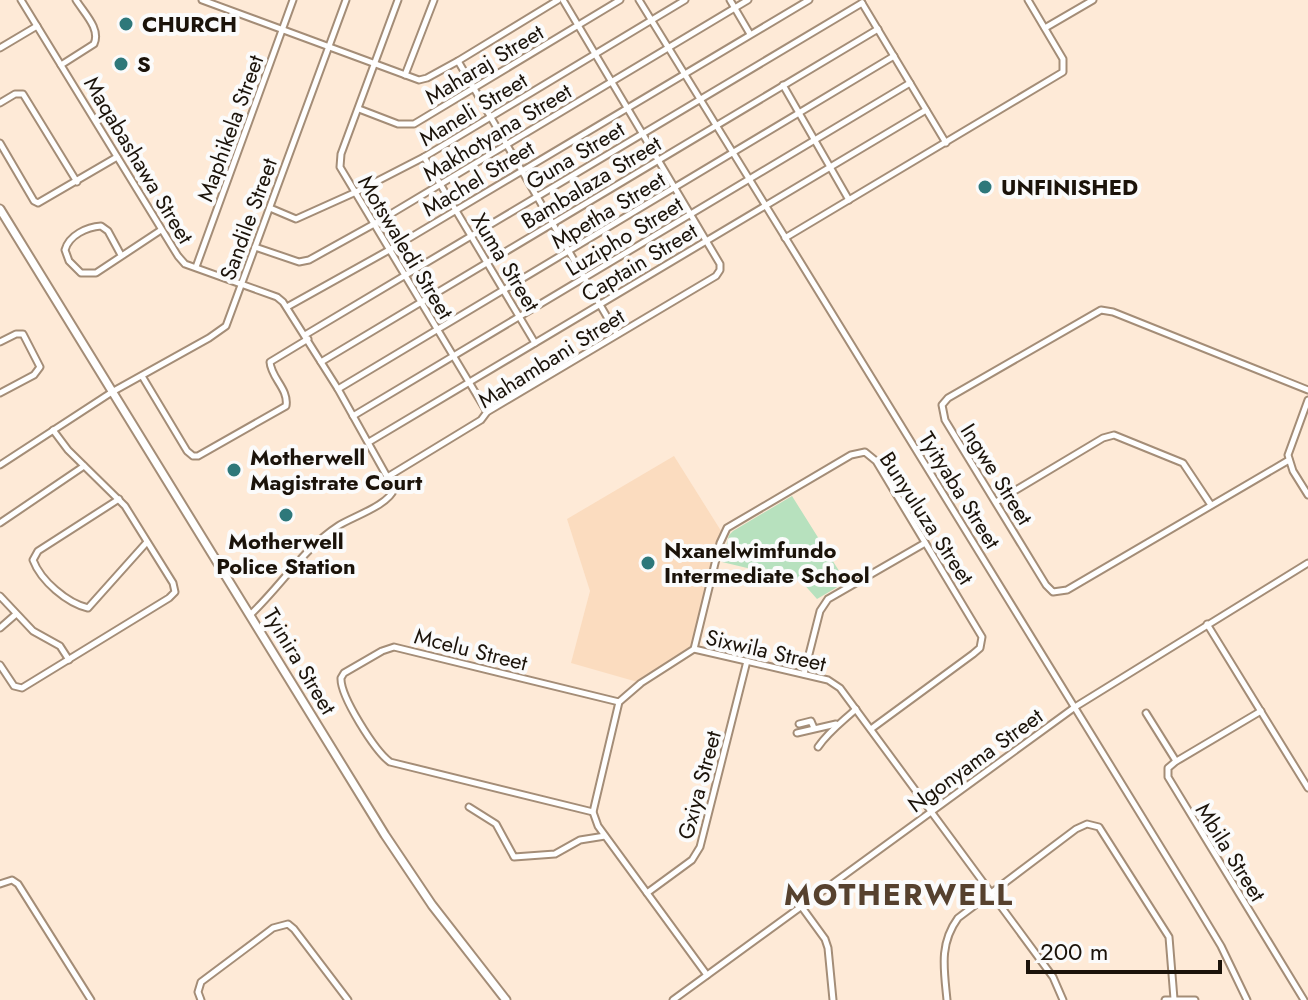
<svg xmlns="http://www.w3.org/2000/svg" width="1308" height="1000" viewBox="0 0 1308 1000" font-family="Jost,sans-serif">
<rect width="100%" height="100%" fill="#feead7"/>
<polygon fill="#fbdcbf" points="674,456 723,534 694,649 641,683 571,663 590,591 567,519"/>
<polygon fill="#b7e1be" points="792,496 846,582 817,599 801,581 722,562 729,535 733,531"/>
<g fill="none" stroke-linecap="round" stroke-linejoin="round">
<g stroke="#a48d77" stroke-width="9">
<g id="street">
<path d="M21 0 178 256 185 264 277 297 283 302 338 389 394 489C389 505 352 517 338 526 304 548 280 587 250 615"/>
<polyline points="202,0 419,80 427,78 458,61 558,0"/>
<polyline points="398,0 341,154 340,167 487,412"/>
<polyline points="639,0 1192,898 1221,946 1247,1000"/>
<polyline points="730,0 750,34"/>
<polyline points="862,3 946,143"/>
<polyline points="1045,28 1093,0"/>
<polyline points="0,48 37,26"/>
<polyline points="458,61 617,334"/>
<path d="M61 65 94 44C101 29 84 13 76 0"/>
<polyline points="405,75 434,0"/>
<polyline points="783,85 849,200"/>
<polyline points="0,103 15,94 23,94 77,182"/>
<polyline points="359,109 398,124 414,124 620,0"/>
<polyline points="0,143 34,201 38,203 117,157"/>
<polyline points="424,157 535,343"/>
<polyline points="270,208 296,219 356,192 424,157 685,0"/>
<polyline points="785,238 1063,72 1063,59 1028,0"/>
<polyline points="255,247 299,262 309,260 374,224 748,0"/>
<path d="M121 255 108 231 101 226C87 227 69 235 65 250L69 261 81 273H96L161 230"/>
<polyline points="196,267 293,0"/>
<polyline points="287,307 391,249 809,0"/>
<polyline points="305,335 862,3"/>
<polyline points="0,342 16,334 23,334 40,367 34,375 0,393"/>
<polyline points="321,362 878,29"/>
<path d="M142 376 187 451 193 456H198L286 406C289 389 271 378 270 362L308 339"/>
<polyline points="338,389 894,56"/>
<polyline points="1308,400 1288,455 1293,471 1308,495"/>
<polyline points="353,416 910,83"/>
<polyline points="369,442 926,110"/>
<polyline points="1289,460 1067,590 1053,592 1046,585 945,420 942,405 948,398 1101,310 1113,312 1308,390"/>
<polyline points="0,465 112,392 209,338 226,326 346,0"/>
<polyline points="389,476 481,420 487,412 716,276 720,270 720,264 563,0"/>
<path d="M119 499 38 551 33 560C41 581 67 603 88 608L147 542"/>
<polyline points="996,502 1103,438 1114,435 1183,463 1211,505"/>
<polyline points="0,523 84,466"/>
<polyline points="0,596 33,631 60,646 69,660"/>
<polyline points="1207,624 1308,788"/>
<polyline points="0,628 15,615"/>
<polyline points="694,649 720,543 727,528 851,455 865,452 876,461 982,637 980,648 973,654 871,729"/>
<polyline points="0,665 14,686 22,688 169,598 175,592 173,583 125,506 68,450 53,430"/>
<polyline points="804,674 820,611 828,599 925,543"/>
<polyline points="1261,711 1175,762 1168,768 1168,777 1304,1000"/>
<polyline points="1146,713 1176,761"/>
<polyline points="799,724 811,721 814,728"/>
<polyline points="797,733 836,724"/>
<path d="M818 747C829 731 842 722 856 709"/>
<polyline points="469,807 496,824 514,857 555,854 580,840 605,836"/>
<path d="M593 812 390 762C375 751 340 696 341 678L344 673 382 651 394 647 619 702"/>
<polyline points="0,884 12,880 18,884 91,1000"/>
<polyline points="647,893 692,860 700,847 747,661"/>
<polyline points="801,906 825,939 828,948 833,1000"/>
<polyline points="707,975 598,826 593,812 619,702 641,683 694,649 828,680 840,688 1053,977 1063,1000"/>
<polyline points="201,1000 198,992 201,982 273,928 288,924 294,929 348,1000"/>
<polyline points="673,1000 1075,707 1308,563"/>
<path d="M947 1000C944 969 939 944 958 918L1076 829 1087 824 1099 827 1169 937 1174 999"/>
<polyline points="1165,1000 1195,1000"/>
</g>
</g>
<g stroke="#a48d77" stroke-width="11">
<polyline id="secondary" points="0,209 385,835 432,905 506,1000"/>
</g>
<use href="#street" stroke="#fff" stroke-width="5"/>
<use href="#secondary" stroke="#fff" stroke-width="7"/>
</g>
<g fill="#2e787a" stroke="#fbfbfb" stroke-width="3">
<circle cx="126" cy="24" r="8"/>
<circle cx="121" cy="64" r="8"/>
<circle cx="985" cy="187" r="8"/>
<circle cx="234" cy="470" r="8"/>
<circle cx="286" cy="515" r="8"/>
<circle cx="648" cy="563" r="8"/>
</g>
<g text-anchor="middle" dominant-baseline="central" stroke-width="8" stroke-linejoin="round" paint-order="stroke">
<g font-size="22" font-weight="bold" fill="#1b130a" stroke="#fbfbfb" text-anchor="start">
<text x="142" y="24">CHURCH</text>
<text x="137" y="64">S</text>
<text x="1001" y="187">UNFINISHED</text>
<text x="250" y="457">Motherwell<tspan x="250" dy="25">Magistrate Court</tspan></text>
<text x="286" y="541" text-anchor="middle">Motherwell<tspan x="286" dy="25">Police Station</tspan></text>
<text x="664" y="550">Nxanelwimfundo<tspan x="664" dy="25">Intermediate School</tspan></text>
</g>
<g font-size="22" fill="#1b130a" stroke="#fbfbfb">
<text transform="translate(484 64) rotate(-31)">Maharaj Street</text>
<text transform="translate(473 109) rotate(-31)">Maneli Street</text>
<text transform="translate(230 128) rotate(-70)">Maphikela Street</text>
<text transform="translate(497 132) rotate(-31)">Makhotyana Street</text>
<text transform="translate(575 155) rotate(-31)">Guna Street</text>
<text transform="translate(139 160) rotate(59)">Maqabashawa Street</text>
<text transform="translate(478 178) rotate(-31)">Machel Street</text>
<text transform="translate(591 182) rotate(-31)">Bambalaza Street</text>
<text transform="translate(608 210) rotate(-31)">Mpetha Street</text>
<text transform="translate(248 219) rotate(-70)">Sandile Street</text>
<text transform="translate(624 236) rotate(-31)">Luzipho Street</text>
<text transform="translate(406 247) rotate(59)">Motswaledi Street</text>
<text transform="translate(506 262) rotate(59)">Xuma Street</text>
<text transform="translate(639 262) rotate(-31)">Captain Street</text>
<text transform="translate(551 358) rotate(-32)">Mahambani Street</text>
<text transform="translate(997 474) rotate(58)">Ingwe Street</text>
<text transform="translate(960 490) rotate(58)">Tyityaba Street</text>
<text transform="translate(927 518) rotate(57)">Bunyuluza Street</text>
<text transform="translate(471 649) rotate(14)">Mcelu Street</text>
<text transform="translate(766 650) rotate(13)">Sixwila Street</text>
<text transform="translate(300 661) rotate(59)">Tyinira Street</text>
<text transform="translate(975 760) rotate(-36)">Ngonyama Street</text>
<text transform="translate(699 785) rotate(-75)">Gxiya Street</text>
<text transform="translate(1231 852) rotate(58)">Mbila Street</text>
</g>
<g font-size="30" font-weight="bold" letter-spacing="2" fill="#56412e" stroke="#fbfbfb">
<text x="899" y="894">MOTHERWELL</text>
</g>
</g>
<path d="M1028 960v12h192v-12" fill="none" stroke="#1b130a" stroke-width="4"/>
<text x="1040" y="960" font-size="24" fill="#1b130a" stroke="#fbfbfb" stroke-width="6" paint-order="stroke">200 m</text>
</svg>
